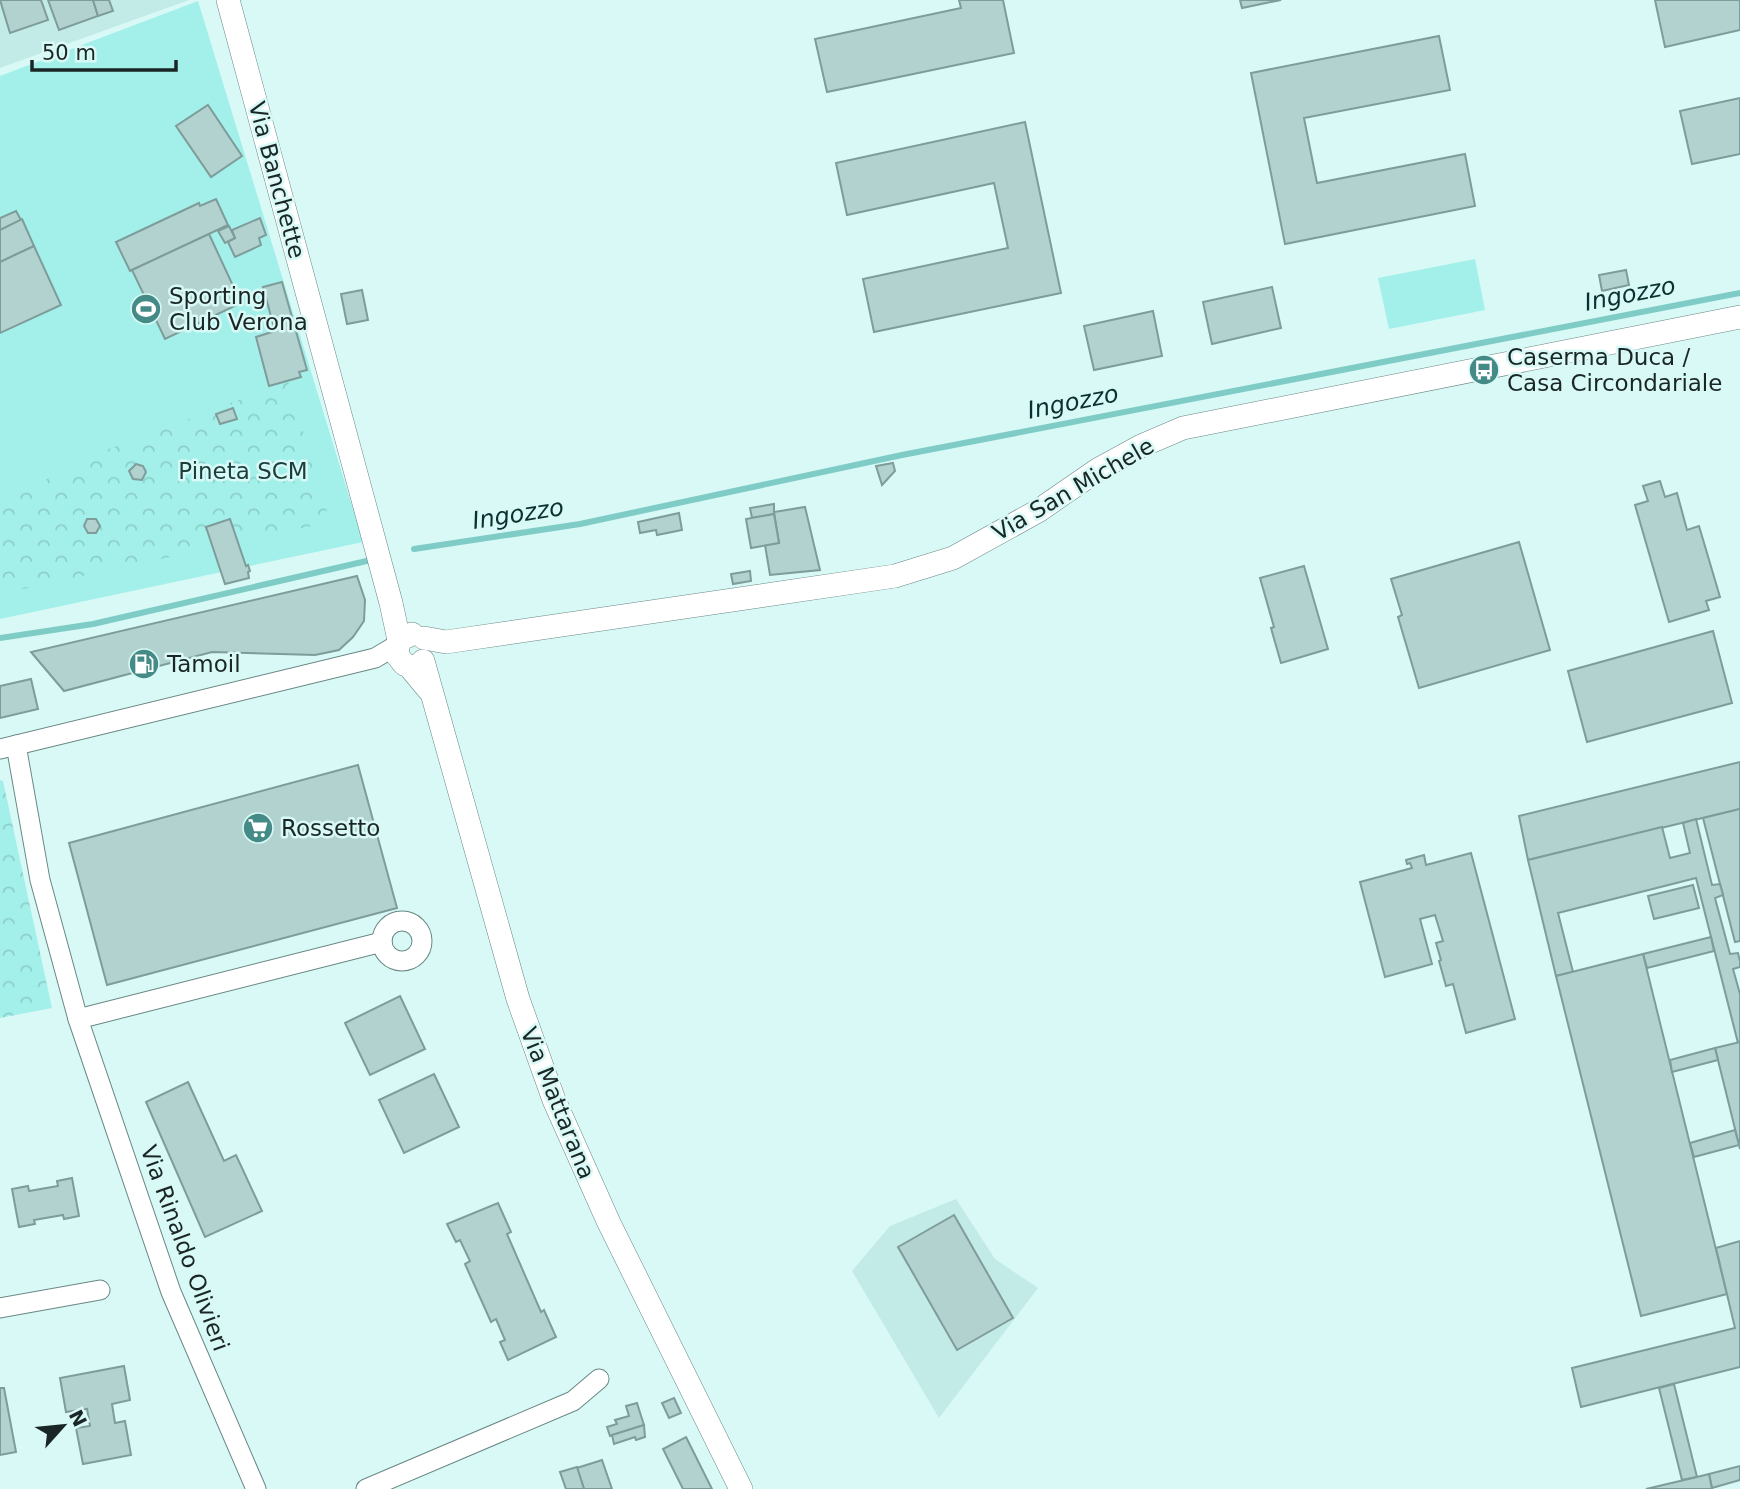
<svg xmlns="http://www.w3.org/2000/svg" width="1740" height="1489" viewBox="0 0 1740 1489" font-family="'DejaVu Sans',sans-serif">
<defs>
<pattern id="park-crowns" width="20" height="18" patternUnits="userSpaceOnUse" patternTransform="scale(1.75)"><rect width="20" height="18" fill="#a3f0ea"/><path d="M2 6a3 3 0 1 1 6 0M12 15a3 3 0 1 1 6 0" fill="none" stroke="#8ccec9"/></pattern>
</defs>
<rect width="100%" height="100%" fill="#d8f9f6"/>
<g fill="#c2ebe8">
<polygon points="0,0 189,0 0,68"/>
<polygon points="956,1199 995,1259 1038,1288 939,1418 852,1271 890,1226"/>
</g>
<g fill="#a3f0ea">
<polygon points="198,1 363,542 0,619 0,76"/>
<polygon points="1475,259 1485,310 1389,329 1378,278"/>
</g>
<g fill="url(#park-crowns)">
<polygon points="288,381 330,522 0,594 0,506 80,460"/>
<polygon points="0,780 3,781 52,1008 0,1018"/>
</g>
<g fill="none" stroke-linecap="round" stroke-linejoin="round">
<g stroke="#7fccc7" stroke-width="6">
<polyline points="414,549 580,524 902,455 1740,293"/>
<polyline points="0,638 93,624 371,560"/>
</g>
</g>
<g fill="#b2d2cf" stroke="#7e9c9a" stroke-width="2">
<polygon points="0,0 41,0 48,20 10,33"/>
<polygon points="48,0 93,0 98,16 59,30"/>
<polygon points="93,0 109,0 113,11 98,16"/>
<polygon points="959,0 1003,0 1014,53 827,92 815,39 961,8"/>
<polygon points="1240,0 1281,0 1242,8"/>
<polygon points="1655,0 1740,0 1740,30 1665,47"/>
<polygon points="1439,36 1450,90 1304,118 1317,183 1465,154 1475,206 1285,244 1251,73"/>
<polygon points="1740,98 1740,154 1692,164 1680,111"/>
<polygon points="208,105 242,156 211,177 176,126"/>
<polygon points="1025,122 1061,293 874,332 863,279 1008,248 994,183 847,215 836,163"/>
<polygon points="216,199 228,225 130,271 116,242 199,203 200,206"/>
<polygon points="16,211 21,220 0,230 0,218"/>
<polygon points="260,218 266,235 259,238 261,245 235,257 228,242 235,238 232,230"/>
<polygon points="22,219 34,246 0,262 0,230"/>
<polygon points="229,226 235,238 225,243 218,231"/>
<polygon points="209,234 241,303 165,339 132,270"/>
<polygon points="34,246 61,305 0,333 0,262"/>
<polygon points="1626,270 1629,285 1602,291 1599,275"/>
<polygon points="282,282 307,370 299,372 301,377 269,386 256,337 275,331 263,287"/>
<polygon points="1272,287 1281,328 1212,344 1203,302"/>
<polygon points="362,290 368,320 347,324 341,294"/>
<polygon points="1153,311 1162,356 1094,370 1084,326"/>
<polygon points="233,408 237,419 220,424 216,414"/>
<polygon points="893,463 895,471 882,485 876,466"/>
<polygon points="136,464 143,466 146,472 142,480 133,479 129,471"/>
<polygon points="1660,481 1665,497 1677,493 1687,530 1699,526 1720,597 1706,601 1709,610 1669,622 1635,505 1648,501 1643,486"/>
<polygon points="774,504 774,514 752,518 750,508"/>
<polygon points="805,507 820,570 770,575 765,545 779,543 774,512"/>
<polygon points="679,513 682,530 657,535 656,530 640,533 638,522"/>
<polygon points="774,514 779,543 751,548 746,519"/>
<polygon points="87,519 96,519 100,526 96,533 88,533 84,526"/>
<polygon points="230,519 246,566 248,565 250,571 248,572 249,578 225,584 206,527"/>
<polygon points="1519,542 1550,650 1419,688 1398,617 1402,615 1391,579"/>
<polygon points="1304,566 1328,649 1281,663 1271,628 1274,627 1260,578"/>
<polygon points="750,571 751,581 733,584 731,574"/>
<polygon points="357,576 365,600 364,621 353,637 339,650 315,655 212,652 64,691 31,652"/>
<polygon points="1713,631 1732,703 1587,742 1568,671"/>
<polygon points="31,679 38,709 0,718 0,686"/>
<polygon points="1740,762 1740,809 1528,860 1519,816"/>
<polygon points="358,765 397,908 107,985 69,843"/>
<polygon points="1740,809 1740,941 1735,942 1703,818"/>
<polygon points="1696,819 1712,885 1720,884 1723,895 1715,898 1730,954 1738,953 1740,961 1740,967 1733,969 1740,994 1740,1042 1738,1043 1696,878 1558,913 1573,972 1556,976 1528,860 1662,827 1670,858 1690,853 1683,823"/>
<polygon points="1471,853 1515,1019 1466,1033 1453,984 1446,986 1439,961 1441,960 1436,943 1443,941 1435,915 1420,919 1432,964 1385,977 1360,882 1412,868 1410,863 1407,864 1406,860 1424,855 1426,865"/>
<polygon points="1693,885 1699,908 1654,919 1648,896"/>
<polygon points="1711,937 1714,951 1647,968 1643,954"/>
<polygon points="1643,954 1727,1294 1641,1316 1556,976"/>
<polygon points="400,996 425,1049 370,1075 345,1023"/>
<polygon points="1740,1042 1740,1149 1715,1048"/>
<polygon points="1715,1048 1718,1060 1672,1072 1670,1060"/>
<polygon points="434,1074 459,1127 404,1153 379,1100"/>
<polygon points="188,1082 224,1161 236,1155 262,1211 205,1237 146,1102"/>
<polygon points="1735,1130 1739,1145 1694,1157 1690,1143"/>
<polygon points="72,1178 79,1216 64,1219 63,1215 34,1220 35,1224 19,1227 12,1189 28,1186 29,1191 58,1186 57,1181"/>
<polygon points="498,1203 511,1232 507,1234 541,1312 544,1310 556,1337 508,1360 500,1342 505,1340 496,1319 491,1322 465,1264 470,1261 460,1240 456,1242 447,1224"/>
<polygon points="954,1215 1013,1318 957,1350 898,1247"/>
<polygon points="1740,1241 1740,1367 1581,1407 1572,1368 1735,1328 1716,1248"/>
<polygon points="124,1366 130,1400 112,1404 115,1423 125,1421 131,1455 83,1464 76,1428 90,1426 87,1409 66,1412 60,1378"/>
<polygon points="1674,1384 1697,1477 1682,1480 1659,1388"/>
<polygon points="0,1388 4,1388 16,1452 0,1455"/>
<polygon points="674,1398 681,1413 669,1418 662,1403"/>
<polygon points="637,1403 644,1425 610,1436 607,1427 617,1424 615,1420 629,1416 626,1406"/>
<polygon points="644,1425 645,1437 636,1440 635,1437 614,1444 612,1435"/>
<polygon points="686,1437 712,1489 683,1489 663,1449"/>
<polygon points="602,1460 612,1489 584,1489 577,1468"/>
<polygon points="1740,1466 1740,1480 1712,1488 1709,1474"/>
<polygon points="577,1467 584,1489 566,1489 560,1472"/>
<polygon points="1709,1474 1712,1489 1646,1489 1697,1477"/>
</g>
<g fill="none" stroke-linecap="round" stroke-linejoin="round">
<g stroke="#698785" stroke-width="21">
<g id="minor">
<polyline points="16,745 40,880 78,1019 171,1292 256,1489"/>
<polyline points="0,749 375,658 397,645"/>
<circle cx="402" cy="941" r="20"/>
<polyline points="78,1019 382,942"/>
<polyline points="0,1308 100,1290"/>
<polyline points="366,1489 573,1401 599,1379"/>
</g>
</g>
<g stroke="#698785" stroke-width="24">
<g id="tertiary">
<polyline points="228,0 391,603 399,640"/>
<polyline points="412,634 399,640 397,655 404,664 409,666 428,689"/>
<polyline points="424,638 446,642 895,576 953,558 1038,511 1099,469 1141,446 1183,428 1740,317"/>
<polyline points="423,661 518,999 554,1100 609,1223 741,1489"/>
</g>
</g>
<use href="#minor" stroke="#fff" stroke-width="19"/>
<use href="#tertiary" stroke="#fff" stroke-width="23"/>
</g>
<defs>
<g id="stadium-disc" transform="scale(1.575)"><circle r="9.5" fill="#448b87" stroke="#d8f9f6"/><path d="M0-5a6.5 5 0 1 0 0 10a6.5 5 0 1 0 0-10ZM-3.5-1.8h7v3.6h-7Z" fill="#fff"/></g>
<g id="bus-disc" transform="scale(1.575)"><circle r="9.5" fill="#448b87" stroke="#d8f9f6"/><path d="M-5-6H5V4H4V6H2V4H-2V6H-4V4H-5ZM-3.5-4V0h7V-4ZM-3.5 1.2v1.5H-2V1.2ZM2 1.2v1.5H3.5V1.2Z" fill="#fff"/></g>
<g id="fuel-disc" transform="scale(1.575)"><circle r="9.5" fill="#448b87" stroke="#d8f9f6"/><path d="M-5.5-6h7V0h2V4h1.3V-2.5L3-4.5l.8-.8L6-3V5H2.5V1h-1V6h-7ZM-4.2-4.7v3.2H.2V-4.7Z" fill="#fff"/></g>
<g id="supermarket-disc" transform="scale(1.575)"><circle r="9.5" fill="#448b87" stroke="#d8f9f6"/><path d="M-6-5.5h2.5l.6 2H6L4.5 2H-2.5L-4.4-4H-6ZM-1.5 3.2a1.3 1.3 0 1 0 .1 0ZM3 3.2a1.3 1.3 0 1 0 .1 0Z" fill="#fff"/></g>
</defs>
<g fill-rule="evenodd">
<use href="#stadium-disc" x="146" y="309"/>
<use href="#bus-disc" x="1484" y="370"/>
<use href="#fuel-disc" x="144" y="664"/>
<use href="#supermarket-disc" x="258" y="828"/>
</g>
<g text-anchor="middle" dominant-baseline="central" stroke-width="5" stroke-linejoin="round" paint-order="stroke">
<g font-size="23" fill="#1a2625" stroke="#d8f9f6">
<text transform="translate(277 180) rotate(75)">Via Banchette</text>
<text transform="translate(1073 489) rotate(-30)">Via San Michele</text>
<text transform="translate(558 1103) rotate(68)">Via Mattarana</text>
<text transform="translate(185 1248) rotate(70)">Via Rinaldo Olivieri</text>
</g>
<g font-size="23" fill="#1a2625" stroke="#d8f9f6" text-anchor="start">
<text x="169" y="296">Sporting<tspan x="169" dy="26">Club Verona</tspan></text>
<text x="1507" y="357">Caserma Duca /<tspan x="1507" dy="26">Casa Circondariale</tspan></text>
<text x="167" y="664">Tamoil</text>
<text x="281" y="828">Rossetto</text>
</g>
<g font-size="23" fill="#193e3c" stroke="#d8f9f6">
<text x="243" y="471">Pineta SCM</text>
</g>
<g font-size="24" font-style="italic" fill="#09312f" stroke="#d8f9f6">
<text transform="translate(1630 294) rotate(-11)">Ingozzo</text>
<text transform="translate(1073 402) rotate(-11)">Ingozzo</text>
<text transform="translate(518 514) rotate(-9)">Ingozzo</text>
</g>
</g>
<g transform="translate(63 1426) rotate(63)" stroke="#d8f9f6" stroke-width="5" paint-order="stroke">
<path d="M0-5L12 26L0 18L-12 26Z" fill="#1a2625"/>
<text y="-10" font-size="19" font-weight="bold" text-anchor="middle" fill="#1a2625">N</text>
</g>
<path d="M32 60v10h144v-10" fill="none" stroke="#1a2625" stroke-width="3.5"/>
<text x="42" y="60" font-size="21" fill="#1a2625" stroke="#d8f9f6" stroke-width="5" paint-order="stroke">50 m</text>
</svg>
